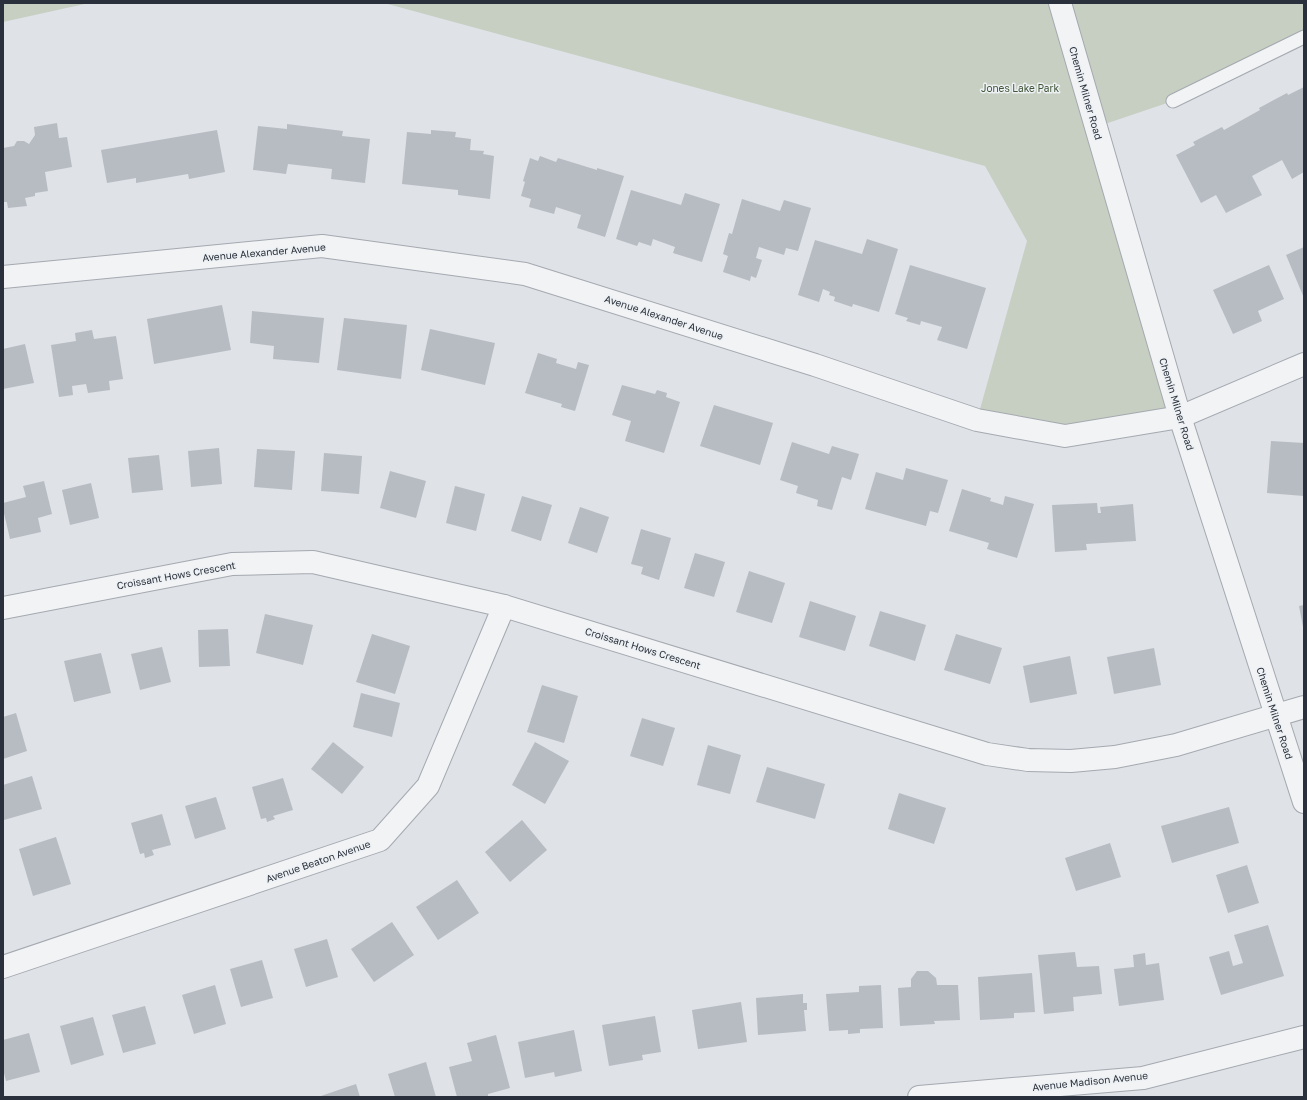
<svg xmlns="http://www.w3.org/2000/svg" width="1307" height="1100" viewBox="0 0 1307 1100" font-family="'Golos Text',sans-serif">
<rect width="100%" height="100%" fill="#dfe2e7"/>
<g fill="#c6cfc1">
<polygon points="3,3 89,3 3,22"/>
<polygon points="384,3 1304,3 1304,37 1173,101 1096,127 1180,417 1065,436 977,420 1027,241 985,166"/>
</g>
<g fill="#b7bcc3">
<polygon points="1304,87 1304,172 1292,179 1282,160 1252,176 1262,195 1226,213 1216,195 1201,203 1176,155 1195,145 1193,142 1222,127 1224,130 1260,110 1259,108 1287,93 1288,95"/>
<polygon points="57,123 59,138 67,137 72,167 45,172 48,191 35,193 35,196 25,198 27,206 8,208 7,202 3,202 3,148 14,146 17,141 24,141 29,144 35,135 34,127"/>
<polygon points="287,124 343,131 342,136 370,139 365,183 331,179 332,169 288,164 286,174 253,170 258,126 287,129"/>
<polygon points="217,130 225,172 189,179 188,174 136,183 136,178 107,183 101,150"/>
<polygon points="431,130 456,132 455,137 471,139 470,150 484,151 483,154 494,156 490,199 458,195 458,190 402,184 407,132 431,134"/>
<polygon points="540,156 556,162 558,158 597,170 597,168 624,176 605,237 577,228 581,215 556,207 554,214 529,207 531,199 521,196 525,182 523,181 530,158 538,161"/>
<polygon points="631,190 681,205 685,193 720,204 702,262 673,253 675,247 653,239 651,246 639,242 637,246 616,239"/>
<polygon points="742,199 780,211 784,200 811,208 798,251 786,248 784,255 759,247 756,258 762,260 756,278 751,276 750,281 723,272 728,256 723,254 729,233 732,234"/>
<polygon points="867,239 898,249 879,312 853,304 852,307 834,301 835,297 829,295 830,292 823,289 819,302 798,295 815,240 862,254"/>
<polygon points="1304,247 1304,298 1286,255"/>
<polygon points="910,265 986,288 967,349 937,340 942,327 921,321 920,325 906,321 908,318 895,314"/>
<polygon points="1269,265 1284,299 1258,311 1262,321 1233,334 1213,290"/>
<polygon points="222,305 231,350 154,364 147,319"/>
<polygon points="252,311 324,318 319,363 273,359 274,346 250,343"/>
<polygon points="344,318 407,325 401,379 337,370"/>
<polygon points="430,329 495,343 485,385 421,370"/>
<polygon points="92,330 94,339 116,336 123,379 109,381 110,390 88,393 86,384 72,386 73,395 59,397 51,345 76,341 75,333"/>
<polygon points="25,344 34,383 3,389 3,349"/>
<polygon points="538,353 557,359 556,363 576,369 578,362 589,365 575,411 561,407 562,404 525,393"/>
<polygon points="622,385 655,394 657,390 667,393 666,397 680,402 664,453 625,441 631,421 612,415"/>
<polygon points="714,405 773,423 760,465 700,446"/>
<polygon points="1271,441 1304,443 1304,496 1267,493"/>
<polygon points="792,442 829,454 832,446 859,454 851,480 842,477 832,510 817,506 818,500 796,493 798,486 780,480"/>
<polygon points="219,448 222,484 191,487 188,451"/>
<polygon points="257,449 295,451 292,490 254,487"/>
<polygon points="324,453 362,456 359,494 321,491"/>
<polygon points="159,455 163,490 132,493 128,458"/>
<polygon points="906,468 948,480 938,513 930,511 926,526 865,509 876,472 903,480"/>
<polygon points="390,471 426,481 416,518 380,508"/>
<polygon points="44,481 52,514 38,518 41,532 10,539 3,509 3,503 26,497 23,486"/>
<polygon points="91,483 99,518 70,525 62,490"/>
<polygon points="455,486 485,494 476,531 446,523"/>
<polygon points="962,489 991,498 990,501 1003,505 1005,496 1034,504 1017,558 987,549 989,543 949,531"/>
<polygon points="522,496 552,505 541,541 511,531"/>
<polygon points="1097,503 1098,513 1101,513 1100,507 1133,504 1136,541 1086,544 1087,550 1055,552 1052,505"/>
<polygon points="580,507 609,517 597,553 568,543"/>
<polygon points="641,529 671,538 659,580 641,574 643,567 631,564"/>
<polygon points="695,553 725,562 714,597 684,588"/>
<polygon points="749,571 785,583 772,623 736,612"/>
<polygon points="810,601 856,616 845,651 799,637"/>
<polygon points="1304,605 1304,627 1303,627 1299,606"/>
<polygon points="880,611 926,625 915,661 869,646"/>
<polygon points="265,614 313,625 303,665 256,653"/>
<polygon points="228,629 230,666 199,667 198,630"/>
<polygon points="372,634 410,646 395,694 356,682"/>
<polygon points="956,634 1002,648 990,684 944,670"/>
<polygon points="162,647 171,682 140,690 131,654"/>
<polygon points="1154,648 1161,685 1114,694 1107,657"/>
<polygon points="101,653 111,693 74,702 64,661"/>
<polygon points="1070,656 1077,694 1030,703 1023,666"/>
<polygon points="542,685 578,696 564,743 527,732"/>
<polygon points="361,693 400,703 392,737 353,727"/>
<polygon points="16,713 27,751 3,759 3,717"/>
<polygon points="642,718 675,728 663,766 630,756"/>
<polygon points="333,742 364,767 342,794 311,769"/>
<polygon points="535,742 569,761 545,804 512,785"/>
<polygon points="708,745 741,755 730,794 697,785"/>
<polygon points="767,767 825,784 815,819 756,802"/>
<polygon points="32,776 42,809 4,820 3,785"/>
<polygon points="283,778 293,810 273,816 275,819 267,822 266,818 261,819 252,787"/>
<polygon points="899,793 946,808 934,844 888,829"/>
<polygon points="216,797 226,829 195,839 185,806"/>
<polygon points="1229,807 1239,843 1172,863 1161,826"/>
<polygon points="162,814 171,845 152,850 154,855 145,858 144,853 140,854 131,823"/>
<polygon points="522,820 547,850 510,882 485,852"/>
<polygon points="56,837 71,884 33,896 19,849"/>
<polygon points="1110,843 1121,877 1076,891 1065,858"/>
<polygon points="1247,865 1259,903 1228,913 1216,875"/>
<polygon points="457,880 479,913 438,940 416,907"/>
<polygon points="392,922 414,955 374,982 351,949"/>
<polygon points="1268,925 1284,976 1221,995 1209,957 1229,951 1233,966 1243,963 1234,935"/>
<polygon points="327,939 338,977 306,987 294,949"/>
<polygon points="1075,952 1077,967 1099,966 1102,994 1073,997 1074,1011 1044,1014 1038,955"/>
<polygon points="1145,953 1146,965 1159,963 1164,1000 1119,1006 1114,969 1134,967 1133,955"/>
<polygon points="262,960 273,998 241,1007 230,969"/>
<polygon points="917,971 928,971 936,978 937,985 958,985 960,1020 934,1021 935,1024 900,1026 898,988 911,987 911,979"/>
<polygon points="1032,973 1035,1012 1014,1013 1014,1018 980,1020 978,977"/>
<polygon points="215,985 226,1024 194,1034 182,995"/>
<polygon points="881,985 883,1028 860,1029 860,1033 848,1034 848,1030 829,1031 826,994 859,992 859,986"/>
<polygon points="803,994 803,1003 807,1003 807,1010 804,1010 806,1031 758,1035 756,998"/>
<polygon points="741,1002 747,1042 698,1049 692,1010"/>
<polygon points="145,1006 156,1044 123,1053 112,1015"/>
<polygon points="655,1016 661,1052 642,1055 643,1060 609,1066 602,1025"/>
<polygon points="93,1017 104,1055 71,1065 60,1026"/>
<polygon points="574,1030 582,1071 555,1077 554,1072 525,1078 518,1042"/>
<polygon points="29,1033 40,1072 6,1081 3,1069 3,1040"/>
<polygon points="496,1035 510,1088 488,1094 488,1097 457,1097 449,1067 472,1061 467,1043"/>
<polygon points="426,1062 436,1097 395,1097 388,1074"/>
<polygon points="356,1084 360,1097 318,1097"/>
</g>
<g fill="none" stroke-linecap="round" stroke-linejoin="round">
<g stroke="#a5a9b0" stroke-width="15">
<polyline id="service" points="1173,101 1304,37"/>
</g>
<g stroke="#a5a9b0" stroke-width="24">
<g id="minor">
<polyline points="3,277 322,246 525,274 815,365 977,420 1065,436 1180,417 1304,364"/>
<polyline points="3,608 232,564 313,562 504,606 987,754 1028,760 1071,761 1115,757 1176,745 1304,707"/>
<polyline points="3,967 380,840 428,786 504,606"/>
<polyline points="919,1097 1143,1078 1304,1037"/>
</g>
</g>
<g stroke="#a5a9b0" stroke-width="24">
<polyline id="tertiary" points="1060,3 1180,417 1304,802"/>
</g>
<use href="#service" stroke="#f1f3f5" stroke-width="13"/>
<use href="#minor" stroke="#f1f3f5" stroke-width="22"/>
<use href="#tertiary" stroke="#f1f3f5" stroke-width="22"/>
</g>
<g text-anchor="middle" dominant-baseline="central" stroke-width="3" stroke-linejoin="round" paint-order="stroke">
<g font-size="10" fill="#405638" stroke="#eef1f4">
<text x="1020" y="88">Jones Lake Park</text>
</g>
<g font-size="10" fill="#2a313c" stroke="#eef1f4">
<text transform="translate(1086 93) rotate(74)">Chemin Milner Road</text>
<text transform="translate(264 252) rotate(-5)">Avenue Alexander Avenue</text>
<text transform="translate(664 317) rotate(18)">Avenue Alexander Avenue</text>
<text transform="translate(1177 404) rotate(73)">Chemin Milner Road</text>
<text transform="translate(176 575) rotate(-10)">Croissant Hows Crescent</text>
<text transform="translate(643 648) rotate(17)">Croissant Hows Crescent</text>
<text transform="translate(1275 713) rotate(72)">Chemin Milner Road</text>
<text transform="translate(318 861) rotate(-19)">Avenue Beaton Avenue</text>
<text transform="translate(1090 1081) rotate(-6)">Avenue Madison Avenue</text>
</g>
</g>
<rect width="1307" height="1100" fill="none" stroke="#2a313c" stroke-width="8"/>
</svg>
